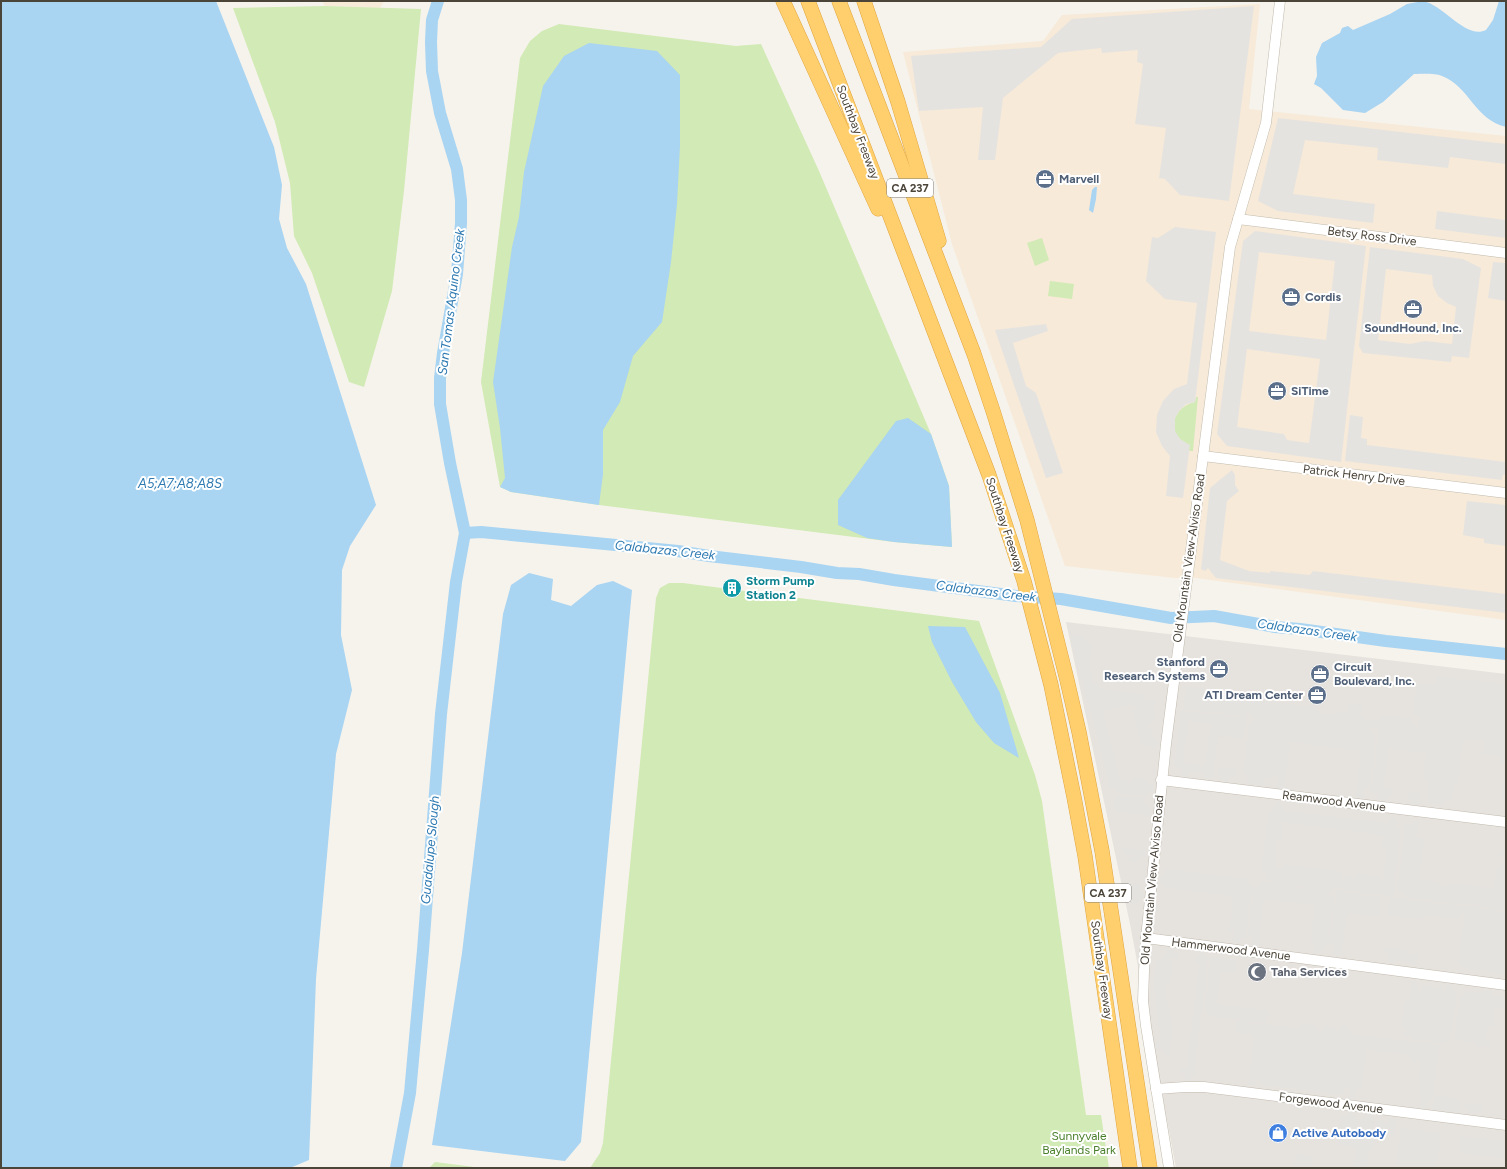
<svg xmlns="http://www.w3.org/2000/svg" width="1507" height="1169" viewBox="0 0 1507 1169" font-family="Figtree,sans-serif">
<rect width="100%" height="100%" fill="#f6f3ec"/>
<g fill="#f7ead8">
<polygon points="322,1 384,1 380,8 325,6"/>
<polygon points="1260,4 1249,109 1506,136 1506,620 1196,578 1175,578 1065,566 952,244 903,52 1043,41 1062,15"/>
</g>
<polygon fill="#e6e2dd" points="1066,622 1506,674 1506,1168 1176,1168 1130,924"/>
<g fill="#d2eab5">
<polygon points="325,6 421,9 404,191 392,291 364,387 349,382 312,273 294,236 290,183 275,122 233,8"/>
<polygon points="559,24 736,46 761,44 819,171 931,434 949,486 952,547 894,542 599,505 511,492 500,487 481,382 520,58 530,41 542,31"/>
<polygon points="1042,238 1049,260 1035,266 1027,243"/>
<polygon points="1050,281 1074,284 1072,299 1048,296"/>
<path d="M1196 397H1198L1193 451H1189V445C1186 443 1182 441 1179 438 1167 423 1178 406 1195 402Z"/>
<polygon points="669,583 683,583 979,621 1035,775 1042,801 1086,1115 1101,1115 1109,1168 590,1168 600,1153 603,1143 656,598 660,588"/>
<polygon points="435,1162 482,1168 429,1168"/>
</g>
<g fill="#e5e3e0" fill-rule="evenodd">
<polygon points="1254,6 1229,201 1180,195 1165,179 1159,178 1166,128 1135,124 1143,64 1137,62 1138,50 1102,53 1101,48 1058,53 1003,98 995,160 978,160 983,107 919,111 911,56 1041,47 1072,19"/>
<polygon points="1278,118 1506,144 1506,164 1450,157 1448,168 1377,160 1378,148 1305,140 1293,194 1375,204 1373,223 1278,211 1258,201"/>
<polygon points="1437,211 1506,220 1506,238 1435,229"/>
<polygon points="1175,227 1216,232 1195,402 1186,404 1179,411 1175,418 1175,431 1180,439 1190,445 1183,498 1166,496 1170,456 1162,446 1156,432 1157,415 1163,401 1174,389 1187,384 1197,303 1165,299 1146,281 1152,237 1158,238"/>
<path d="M1255 231 1366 246 1341 462 1227 446 1217 434 1243 241ZM1259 252 1335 261 1326 340 1249 331ZM1247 349 1320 359 1309 443 1287 440 1284 434 1237 427Z"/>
<path d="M1370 247 1463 259 1481 268 1469 358 1452 356 1451 362 1363 353 1359 346ZM1386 269 1432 275 1433 286 1438 296 1447 303 1456 307 1452 344 1425 341 1410 344 1378 340Z"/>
<polygon points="1493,262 1506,263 1506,301 1488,298"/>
<polygon points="1046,324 1048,331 1013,343 1026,386 1036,393 1063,473 1046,478 995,330"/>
<polygon points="1350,415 1363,417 1361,438 1367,439 1367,445 1506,462 1506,475 1503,475 1502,480 1345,461"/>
<polygon points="1232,470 1235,475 1235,485 1239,491 1227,501 1220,560 1249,571 1270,573 1270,571 1310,575 1313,571 1506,594 1506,613 1216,578 1208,568 1205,571 1201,569 1210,488"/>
<polygon points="1467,501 1506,505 1506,546 1484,543 1484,539 1463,535"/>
<polygon points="1073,634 1083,636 1083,641 1092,642 1089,669 1094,683 1098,683 1098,688 1143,694 1143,699 1157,700 1156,705 1151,709 1155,710 1154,724 1149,724 1153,738 1157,739 1156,748 1148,746 1147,745 1142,746 1132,709 1136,708 1136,706 1129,705 1103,711 1121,780 1134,782 1134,778 1148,779 1148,784 1154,784 1153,793 1147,792 1146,796 1116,793 1116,788 1110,788 1090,709 1079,672 1071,638"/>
<polygon points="1436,676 1506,684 1506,801 1501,801 1505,764 1500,763 1501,756 1483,754 1484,742 1463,739 1458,783 1457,785 1454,785 1452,801 1446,800 1445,805 1427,803 1429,782 1422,781 1426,753 1389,749 1384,786 1394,789 1393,797 1387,797 1387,801 1376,800 1378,794 1371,793 1378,734 1375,728 1372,728 1371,733 1376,734 1370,789 1364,789 1364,797 1365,799 1355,798 1356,796 1361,751 1291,742 1284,789 1276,788 1279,778 1272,776 1272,778 1265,777 1265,786 1246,784 1248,775 1243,774 1250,721 1254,722 1255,718 1248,712 1247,717 1183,709 1186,686 1206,689 1205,694 1317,707 1316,712 1336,715 1337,711 1348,712 1349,704 1362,705 1361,718 1380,720 1381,715 1414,719 1413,724 1417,725 1419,716 1413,715 1416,683 1435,685"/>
<path d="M1181 710 1247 718 1244 738 1218 736 1213 780 1204 779V774L1188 772 1187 777 1181 776 1182 773 1174 764ZM1189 721 1211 724 1205 765 1183 762Z"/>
<polygon points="1218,766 1238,769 1236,777 1231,776 1230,782 1222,781 1222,775 1217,775"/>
<polygon points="1409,791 1421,791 1419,805 1411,804 1412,800 1408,799"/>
<polygon points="1116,795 1145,798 1145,806 1151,806 1150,816 1115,812 1112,801 1116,801"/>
<path d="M1274 803 1282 804V810L1389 823 1390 817 1397 818 1396 828 1401 829 1394 896 1266 881V873L1261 872 1268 813H1273ZM1281 822 1387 836V838H1383L1382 850 1386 851 1383 880H1380V876L1357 873 1356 878 1342 876V871L1284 864 1283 869 1277 868 1275 865 1277 840H1282L1284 826H1279Z"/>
<polygon points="1411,821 1419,822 1417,837 1424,838 1420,879 1439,882 1439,885 1449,886 1449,882 1494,888 1497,865 1503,865 1504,857 1498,855 1499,849 1506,850 1506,910 1403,897 1403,892 1397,891 1405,824 1411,825"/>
<polygon points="1122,848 1146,849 1147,848 1146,858 1140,856 1139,862 1129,861 1130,854 1123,854"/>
<polygon points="1165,869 1248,879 1247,884 1253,885 1246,938 1241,938 1240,943 1232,943 1234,933 1229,932 1233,896 1164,888 1164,883 1160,882 1161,874 1164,874"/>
<polygon points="1260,881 1330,889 1329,895 1334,896 1328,947 1323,946 1323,954 1313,953 1316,943 1310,942 1315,905 1264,899 1260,935 1260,946 1251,945 1253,938 1248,937 1254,886 1259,887"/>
<polygon points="1126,883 1139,884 1139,891 1143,891 1142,899 1138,899 1137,904 1129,904"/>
<polygon points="1336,891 1382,897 1379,917 1347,913 1342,956 1333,955 1335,945 1329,944"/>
<polygon points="1389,897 1506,911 1506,974 1463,968 1462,966 1458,965 1462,927 1464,927 1465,919 1464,915 1460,915 1459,919 1424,915 1423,920 1387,916"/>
<polygon points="1384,947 1408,950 1411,953 1419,955 1417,965 1410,964 1409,962 1396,960 1394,962 1387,962 1388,955 1384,949"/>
<polygon points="1167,949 1175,950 1174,953 1179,954 1179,959 1171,958 1170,960 1173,961 1170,983 1165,984 1173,1030 1171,1046 1169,1047 1170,1054 1163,1055 1161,1049 1155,1050 1153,1043 1161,1042 1153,984 1156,959 1161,959 1165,956"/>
<polygon points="1200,953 1206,953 1206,958 1208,958 1194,1076 1191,1076 1191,1080 1184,1080 1185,1075 1180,1074 1180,1068 1186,1069 1199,963 1194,962 1194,956 1199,957"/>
<polygon points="1210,957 1237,960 1235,973 1221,972 1217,1004 1269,1010 1267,1023 1208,1016 1208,1011 1204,1010"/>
<polygon points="1411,981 1417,982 1417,989 1420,991 1421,985 1443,988 1444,993 1446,985 1454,986 1452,991 1457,992 1451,1040 1446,1040 1446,1044 1413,1040 1413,1035 1406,1039 1403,1033 1406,1028 1401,1027 1404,1001 1410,1001"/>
<polygon points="1484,990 1492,991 1492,995 1506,997 1506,1009 1495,1008 1493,1026 1488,1026 1486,1037 1490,1038 1489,1048 1474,1046 1474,1042 1454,1040 1460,995 1465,995 1465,991 1484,993"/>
<polygon points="1236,1020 1301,1028 1302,1023 1318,1025 1317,1030 1321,1031 1322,1026 1336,1027 1336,1033 1339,1032 1340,1025 1350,1027 1350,1034 1440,1045 1433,1097 1427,1101 1427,1108 1419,1108 1422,1093 1420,1092 1420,1085 1418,1084 1420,1062 1410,1061 1411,1055 1367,1050 1361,1089 1356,1090 1355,1100 1349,1099 1350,1088 1346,1088 1344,1086 1343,1095 1261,1085 1261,1080 1256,1080 1255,1085 1248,1084 1254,1036 1235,1033"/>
<polygon points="1434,1095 1461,1099 1459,1113 1432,1109"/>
<polygon points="1466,1103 1483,1105 1483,1112 1478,1112 1478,1115 1469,1113 1470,1111 1465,1110"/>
<polygon points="1346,1112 1354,1113 1353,1118 1358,1118 1358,1132 1360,1119 1365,1119 1364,1114 1375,1116 1373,1119 1372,1125 1373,1126 1374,1121 1388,1122 1388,1128 1388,1117 1398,1119 1394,1136 1371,1134 1371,1135 1376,1136 1374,1150 1369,1150 1367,1168 1353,1168 1356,1148 1337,1145 1341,1116 1346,1117"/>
<polygon points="1400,1128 1441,1133 1437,1168 1400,1168 1400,1163 1396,1163"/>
<polygon points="1461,1136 1506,1141 1506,1159 1459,1153"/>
<polygon points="1296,1154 1314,1156 1312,1168 1294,1168"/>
</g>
<g fill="#a9d4f2">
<polygon points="1,1 216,1 274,147 282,185 279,219 287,248 306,284 376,505 350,546 342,570 341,635 352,690 336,754 316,979 309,1160 290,1168 1,1168"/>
<path d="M1423 1C1444 5 1466 40 1486 30L1493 20 1499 1H1506V127C1474 119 1470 87 1442 76 1435 73 1422 74 1414 74L1383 102 1365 113 1343 110 1321 88 1314 84 1317 76 1316 57 1322 43 1340 33 1342 28 1348 26 1353 30 1390 14 1407 4Z"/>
<polygon points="589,43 657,51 680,75 680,146 677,204 671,262 662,322 633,356 620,402 603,430 603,474 599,505 511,492 500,487 505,478 500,428 493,382 512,247 519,217 524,172 543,86 564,56"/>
<polygon points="1095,187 1097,187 1096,199 1093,213 1089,210 1092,190"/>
<polygon points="908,418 931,434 949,486 952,547 894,542 867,538 838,525 838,500 896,421"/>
<polygon points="529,573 553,579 551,600 571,606 597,585 613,581 632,590 581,1142 565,1161 432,1145 462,953 503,614 511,585"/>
<polygon points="928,626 965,627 1000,693 1019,758 994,743 976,722 952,682 932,642"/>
</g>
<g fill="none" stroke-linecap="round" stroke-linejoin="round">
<g stroke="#a9d4f2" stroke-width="12">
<polyline points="465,533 481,532 678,551 709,556 801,567 837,573 859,574 894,580 1016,596 1061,599 1171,618 1214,616 1275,627 1300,629 1386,641 1506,654"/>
<polyline points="396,1168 410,1093 423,950 441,714 456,582 465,533 450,463 440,404 440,378 443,353 457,274 461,223 461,200 457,169 440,113 432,71 431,42 432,20 438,1"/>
</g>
<g stroke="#c2bbae" stroke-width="11">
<g id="minor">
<polyline points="1238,219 1506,253"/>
<polyline points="1203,456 1506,493"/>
<polyline points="1161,780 1506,822"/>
<polyline points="1146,938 1506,985"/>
<polyline points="1156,1089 1185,1087 1204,1087 1506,1125"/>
<polyline points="1169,1168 1146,1026 1143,1001 1144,971 1146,938 1166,744 1230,247 1266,123 1280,1"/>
</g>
</g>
<g stroke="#e0a43c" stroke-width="15">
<g id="highway">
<polyline points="783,1 878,209"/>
<polyline points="808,1 989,475 1024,581 1051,685 1074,797 1085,856 1130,1168"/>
<polyline points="839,1 974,354 993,411 1027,520 1067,680 1079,732 1102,851 1150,1168"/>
<polyline points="864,1 898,102 939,241"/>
</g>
</g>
<use href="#minor" stroke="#fff" stroke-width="10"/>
<use href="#highway" stroke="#ffcf6e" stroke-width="14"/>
</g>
<defs>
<g id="office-disc" transform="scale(1)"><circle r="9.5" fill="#5c6f8a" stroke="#fff"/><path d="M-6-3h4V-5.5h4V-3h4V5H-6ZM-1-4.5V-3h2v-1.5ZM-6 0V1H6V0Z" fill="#fff"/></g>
<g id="building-disc" transform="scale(1)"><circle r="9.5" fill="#0f9aa8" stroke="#fff"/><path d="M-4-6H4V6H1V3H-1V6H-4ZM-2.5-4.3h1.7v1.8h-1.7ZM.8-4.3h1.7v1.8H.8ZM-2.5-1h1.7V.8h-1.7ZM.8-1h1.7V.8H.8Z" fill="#fff"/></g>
<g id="mosque-disc" transform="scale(1)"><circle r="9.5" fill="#6b7280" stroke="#fff"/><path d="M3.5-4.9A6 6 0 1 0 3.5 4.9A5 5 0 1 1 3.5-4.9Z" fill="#fff"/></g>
<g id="shop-disc" transform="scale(1)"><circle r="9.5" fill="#3f7fe0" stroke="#fff"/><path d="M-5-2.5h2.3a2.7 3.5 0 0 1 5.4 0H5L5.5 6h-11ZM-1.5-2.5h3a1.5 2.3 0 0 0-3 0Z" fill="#fff"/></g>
</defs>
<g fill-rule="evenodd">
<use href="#office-disc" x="1045" y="179"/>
<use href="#office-disc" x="1291" y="297"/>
<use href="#office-disc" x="1413" y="309"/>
<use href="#office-disc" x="1277" y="391"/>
<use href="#building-disc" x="732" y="588"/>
<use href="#office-disc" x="1219" y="669"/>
<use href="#office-disc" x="1320" y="674"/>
<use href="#office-disc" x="1317" y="695"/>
<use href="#mosque-disc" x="1257" y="972"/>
<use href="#shop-disc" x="1278" y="1133"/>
</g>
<g text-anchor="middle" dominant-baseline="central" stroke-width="4" stroke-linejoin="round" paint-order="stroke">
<g fill="#fff" stroke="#817c74" stroke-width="1">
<rect x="887" y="179" width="46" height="18" rx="3"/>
<rect x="1085" y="884" width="46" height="18" rx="3"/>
</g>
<g font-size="11" font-weight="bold" fill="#4b4439">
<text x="910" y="188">CA 237</text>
<text x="1108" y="893">CA 237</text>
</g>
<g font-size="12" fill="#4b4439" stroke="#fff">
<text transform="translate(858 132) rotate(69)">Southbay Freeway</text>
<text transform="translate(1372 236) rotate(7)">Betsy Ross Drive</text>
<text transform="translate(1354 475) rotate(7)">Patrick Henry Drive</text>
<text transform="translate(1005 525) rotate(72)">Southbay Freeway</text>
<text transform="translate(1189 558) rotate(-82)">Old Mountain View-Alviso Road</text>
<text transform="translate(1334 801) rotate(7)">Reamwood Avenue</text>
<text transform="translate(1152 880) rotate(-85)">Old Mountain View-Alviso Road</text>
<text transform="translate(1231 949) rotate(7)">Hammerwood Avenue</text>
<text transform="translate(1102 970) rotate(82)">Southbay Freeway</text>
<text transform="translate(1331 1103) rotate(7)">Forgewood Avenue</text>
</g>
<g font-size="12" font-weight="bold" fill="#4e5e75" stroke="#fff" text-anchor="start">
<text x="1059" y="179">Marvell</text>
<text x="1305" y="297">Cordis</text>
<text x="1413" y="328" text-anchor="middle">SoundHound, Inc.</text>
<text x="1291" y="391">SiTime</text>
<text x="1205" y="662" text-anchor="end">Stanford<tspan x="1205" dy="14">Research Systems</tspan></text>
<text x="1334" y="667">Circuit<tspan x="1334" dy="14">Boulevard, Inc.</tspan></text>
<text x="1303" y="695" text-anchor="end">ATI Dream Center</text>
</g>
<g font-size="12" font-weight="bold" fill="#0d838f" stroke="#fff" text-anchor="start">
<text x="746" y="581">Storm Pump<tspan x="746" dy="14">Station 2</tspan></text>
</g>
<g font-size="12" font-weight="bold" fill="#5b616d" stroke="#fff" text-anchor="start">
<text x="1271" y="972">Taha Services</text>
</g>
<g font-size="12" font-weight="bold" fill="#366cbe" stroke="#fff" text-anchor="start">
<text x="1292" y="1133">Active Autobody</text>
</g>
<g font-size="12" fill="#4a7f2a" stroke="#fff">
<text x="1079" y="1136">Sunnyvale<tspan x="1079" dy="14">Baylands Park</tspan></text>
</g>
<g font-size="13" font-style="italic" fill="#2e7ab2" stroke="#fff">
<text transform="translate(451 302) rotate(-83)">San Tomas Aquino Creek</text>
<text x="180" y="483">A5;A7;A8;A8S</text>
<text transform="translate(665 550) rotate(6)">Calabazas Creek</text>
<text transform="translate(986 591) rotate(7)">Calabazas Creek</text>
<text transform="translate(1307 630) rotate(8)">Calabazas Creek</text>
<text transform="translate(430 850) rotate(-85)">Guadalupe Slough</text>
</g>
</g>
<rect width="1507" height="1169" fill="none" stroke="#4b4439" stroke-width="4"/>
</svg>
